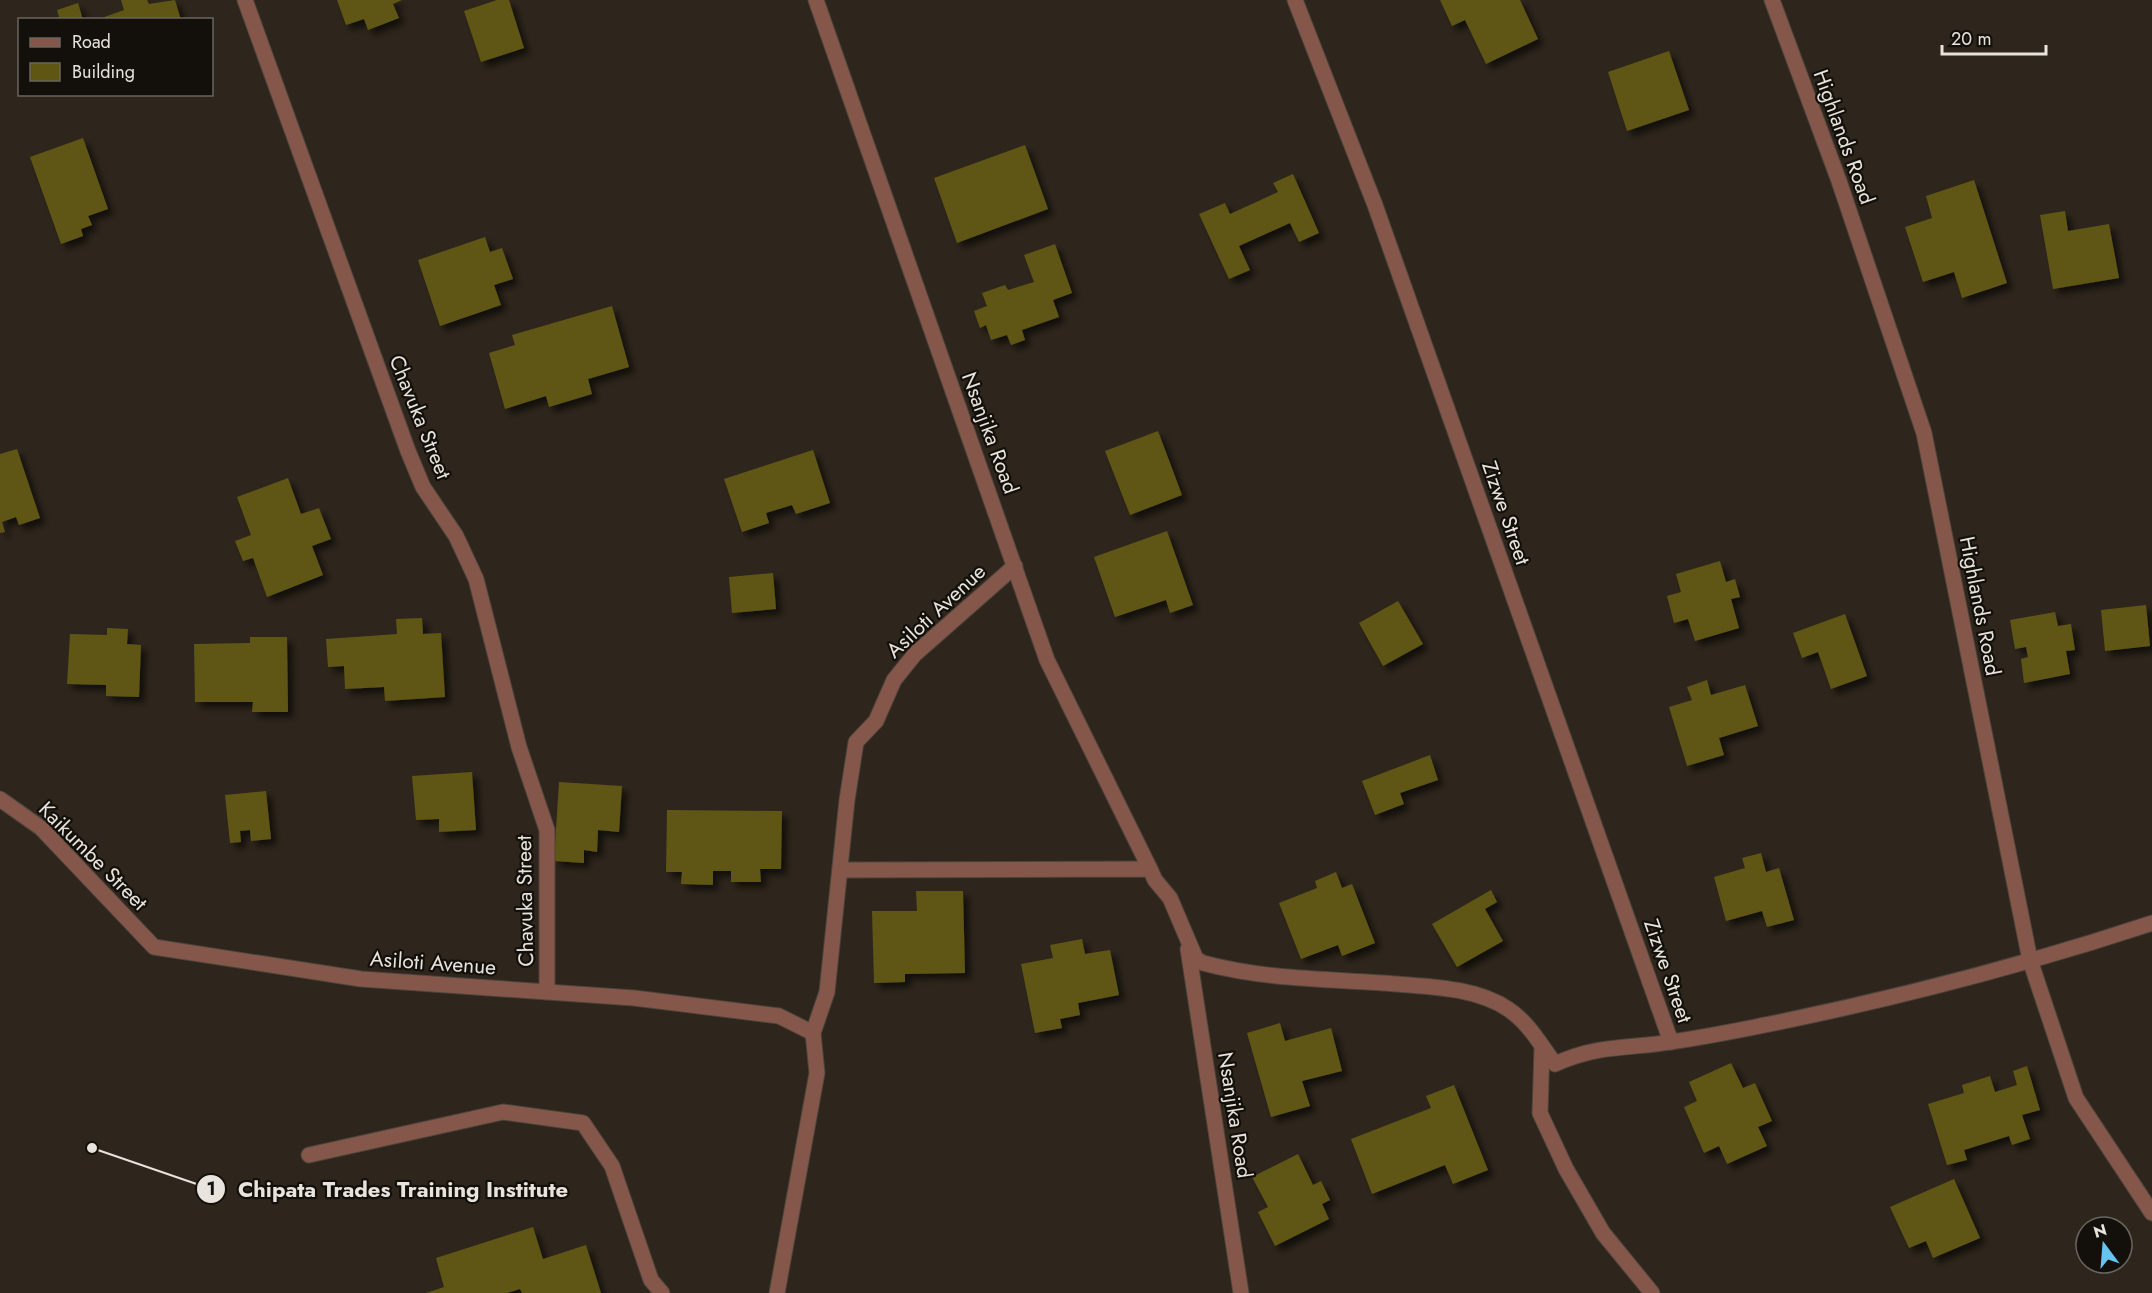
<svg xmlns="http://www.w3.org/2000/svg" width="2152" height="1293" viewBox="0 0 2152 1293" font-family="Jost,sans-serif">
<defs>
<filter id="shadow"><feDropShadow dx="5.5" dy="5.5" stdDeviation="3" flood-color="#0009"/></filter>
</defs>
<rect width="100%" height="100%" fill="#2e261c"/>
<g fill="#5f5614" filter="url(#shadow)">
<polygon points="121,0 147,0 149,4 175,0 181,20 96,20 124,10"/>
<polygon points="337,0 402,0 393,4 399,18 368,30 364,19 346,25"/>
<polygon points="497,0 509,0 524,48 481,62 464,11"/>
<polygon points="1440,0 1520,0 1538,39 1486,64 1465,20 1452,26"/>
<polygon points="78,3 83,20 51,20 59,17 57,10"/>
<polygon points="1669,51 1689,110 1627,131 1608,72"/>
<polygon points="83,138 108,209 88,216 92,225 81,229 83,236 61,244 30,157"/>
<polygon points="1025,145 1048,209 957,243 934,178"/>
<polygon points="1293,174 1319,233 1299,242 1290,223 1239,246 1250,270 1229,279 1199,214 1225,203 1230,214 1278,192 1273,183"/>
<polygon points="1974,180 2007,283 1962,298 1954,272 1923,282 1905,227 1932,218 1926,196"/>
<polygon points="2065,211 2068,231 2109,224 2119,278 2053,289 2040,215"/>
<polygon points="485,237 490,252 502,248 513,279 494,285 501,305 440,326 418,260"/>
<polygon points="1055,244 1072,293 1053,300 1059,317 1022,330 1025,340 1011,345 1007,335 991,340 986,325 980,328 974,311 987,306 982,293 1005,285 1008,290 1034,282 1024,255"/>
<polygon points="612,306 629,367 588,379 592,394 549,407 546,396 505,409 489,353 515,345 512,335"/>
<polygon points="1158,431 1182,495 1130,515 1105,451"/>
<polygon points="17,449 40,518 19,525 16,517 2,522 5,532 0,533 0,454"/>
<polygon points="813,450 830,503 796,514 792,505 766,513 769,523 742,532 724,479"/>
<polygon points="288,478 301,514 319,508 331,539 312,546 323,575 267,597 253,558 243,561 235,541 251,535 237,497"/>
<polygon points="1167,531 1193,605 1170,613 1166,600 1115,617 1094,557"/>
<polygon points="1720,561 1726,582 1735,579 1740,597 1731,599 1739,628 1695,641 1688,619 1674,623 1667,596 1681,592 1676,574"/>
<polygon points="773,573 776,609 732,613 729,577"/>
<polygon points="1398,601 1423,644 1383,666 1359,623"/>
<polygon points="2146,605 2150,646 2105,651 2101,610"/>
<polygon points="2055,612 2058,626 2071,624 2075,650 2066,651 2070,674 2024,683 2021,659 2028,657 2026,647 2015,649 2010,620"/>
<polygon points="1845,614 1867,676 1831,689 1818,652 1802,658 1793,633"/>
<polygon points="422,618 423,634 441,633 445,697 385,701 384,687 345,689 344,666 328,667 326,639 397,634 396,619"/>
<polygon points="107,628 128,629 127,644 141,645 139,697 106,696 106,685 67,684 70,634 107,635"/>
<polygon points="250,637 287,637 288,712 252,712 253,702 195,702 194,644 250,643"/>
<polygon points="1707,680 1711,695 1745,685 1758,726 1719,738 1724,755 1687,766 1669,707 1692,700 1687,687"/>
<polygon points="1430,755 1438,780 1400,793 1404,804 1375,815 1362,781"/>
<polygon points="472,772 476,830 439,832 439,819 416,820 412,776"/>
<polygon points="559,782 622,786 619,832 598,830 597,852 584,850 584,863 554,861"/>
<polygon points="266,791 271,839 251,841 250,830 240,831 241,842 230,843 225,795"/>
<polygon points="667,810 782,811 781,869 760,869 761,882 731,882 731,871 713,871 713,885 681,884 682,872 666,872"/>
<polygon points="1761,853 1766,872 1779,868 1794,920 1767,927 1762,911 1726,921 1714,877 1745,868 1742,858"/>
<polygon points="1336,872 1342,888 1352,884 1375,943 1342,956 1338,945 1301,959 1279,903 1317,888 1315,881"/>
<polygon points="1491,890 1497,902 1485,909 1503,941 1457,967 1432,924"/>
<polygon points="916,891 963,891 965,973 905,974 905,982 874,983 872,911 917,911"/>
<polygon points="1082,939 1085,954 1110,950 1119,995 1078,1003 1080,1015 1060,1019 1062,1028 1035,1033 1021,964 1053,958 1050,945"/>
<polygon points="1280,1023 1285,1041 1331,1028 1342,1071 1302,1081 1310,1106 1271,1117 1247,1033"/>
<polygon points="1731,1063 1743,1088 1755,1083 1772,1121 1758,1127 1767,1146 1727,1164 1719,1146 1704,1153 1684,1107 1697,1101 1689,1082"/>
<polygon points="2027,1066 2040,1110 2022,1115 2030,1139 2012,1145 2009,1136 1964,1150 1967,1160 1947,1165 1928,1104 1964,1093 1962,1085 1990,1076 1995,1092 2017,1085 2013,1071"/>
<polygon points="1454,1085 1488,1170 1453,1184 1445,1165 1372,1194 1351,1139 1431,1108 1426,1096"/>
<polygon points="1298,1154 1313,1185 1321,1181 1330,1200 1322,1204 1329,1219 1275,1246 1258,1212 1268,1207 1252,1177"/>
<polygon points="1954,1179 1980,1238 1933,1258 1926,1241 1909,1248 1890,1207"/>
<polygon points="533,1227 543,1259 586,1245 601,1293 522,1293 520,1289 507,1293 426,1293 444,1287 436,1258"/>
</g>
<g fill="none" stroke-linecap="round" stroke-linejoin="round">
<g stroke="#4c443b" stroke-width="17">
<g id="minor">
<polyline points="245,0 408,451 423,487 456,536 476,579 519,747 547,830 547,992"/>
<polyline points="816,0 1047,660 1150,869"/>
<polyline points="1295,0 1375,205 1671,1042"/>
<polyline points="1772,0 1839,181 1924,433 2030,960 2076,1098 2152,1213"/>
<polyline points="0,799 41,828 154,947 361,979 634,998 779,1016 813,1033 817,1073 777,1293"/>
<path d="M840 870 1150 869 1155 880 1170 898 1196 959 1203 963C1266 980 1332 979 1397 984 1433 987 1477 988 1508 1009 1529 1023 1540 1044 1555 1064 1588 1049 1612 1048 1647 1045 1684 1041 1720 1034 1755 1027 1890 1000 2022 966 2152 923"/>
<polyline points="1188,949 1241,1293"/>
<polyline points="813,1033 827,992 847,800 856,742 876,721 894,680 915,654 1015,566"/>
<polyline points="1542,1047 1540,1113 1566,1169 1603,1233 1652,1293"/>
<polyline points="309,1155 503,1112 583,1123 612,1166 651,1280 662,1293"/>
</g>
</g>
<use href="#minor" stroke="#85574a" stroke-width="15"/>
</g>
<g text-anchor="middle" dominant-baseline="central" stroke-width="4.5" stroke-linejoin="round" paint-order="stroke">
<g font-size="21" fill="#e9e3dd" stroke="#13100b">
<text transform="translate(1844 137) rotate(70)">Highlands Road</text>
<text transform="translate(420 417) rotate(68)">Chavuka Street</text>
<text transform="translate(990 433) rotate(70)">Nsanjika Road</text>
<text transform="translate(1506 513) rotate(71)">Zizwe Street</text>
<text transform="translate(1980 606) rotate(79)">Highlands Road</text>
<text transform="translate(936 611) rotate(-43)">Asiloti Avenue</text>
<text transform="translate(93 856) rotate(45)">Kaikumbe Street</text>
<text transform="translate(525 901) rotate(-91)">Chavuka Street</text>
<text transform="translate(433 963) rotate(4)">Asiloti Avenue</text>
<text transform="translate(1668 971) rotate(71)">Zizwe Street</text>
<text transform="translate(1235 1115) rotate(81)">Nsanjika Road</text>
</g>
</g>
<path fill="none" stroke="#e9e3dd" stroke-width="2" d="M92 1148L211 1189"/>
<g fill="#e9e3dd" stroke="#13100b" stroke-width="2">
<circle cx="92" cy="1148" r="6"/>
<circle cx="211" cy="1189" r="15"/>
</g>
<g font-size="18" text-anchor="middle" font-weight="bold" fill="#111">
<text x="211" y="1195">1</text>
</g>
<g font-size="22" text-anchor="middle" font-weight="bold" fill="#e9e3dd" stroke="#13100b" stroke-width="4.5" stroke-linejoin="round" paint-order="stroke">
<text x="403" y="1197">Chipata Trades Training Institute</text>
</g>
<rect x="18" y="18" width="195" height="78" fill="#13100b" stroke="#69645f" stroke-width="1.5"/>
<rect x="30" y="38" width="30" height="9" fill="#85574a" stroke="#69645f" stroke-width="1.5"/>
<text x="72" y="48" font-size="18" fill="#e9e3dd">Road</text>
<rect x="30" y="63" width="30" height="18" fill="#5f5614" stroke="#69645f" stroke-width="1.5"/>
<text x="72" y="78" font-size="18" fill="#e9e3dd">Building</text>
<g transform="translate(2104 1245) rotate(344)"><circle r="28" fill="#13100b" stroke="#69645f" stroke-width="1.5"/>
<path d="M0-4.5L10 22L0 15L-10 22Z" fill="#66c4ef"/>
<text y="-9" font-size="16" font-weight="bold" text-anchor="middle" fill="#e9e3dd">N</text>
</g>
<path d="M1942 45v9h104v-9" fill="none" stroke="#e9e3dd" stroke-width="3"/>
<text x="1951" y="45" font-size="18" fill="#e9e3dd" stroke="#13100b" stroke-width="4.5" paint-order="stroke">20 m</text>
</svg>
